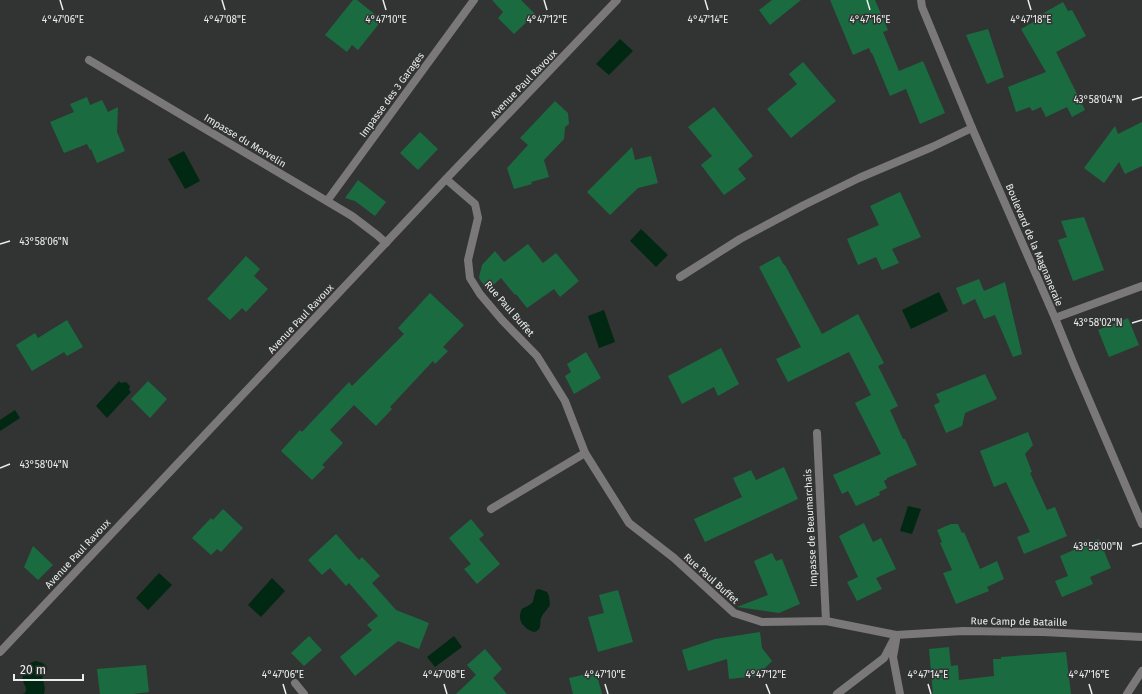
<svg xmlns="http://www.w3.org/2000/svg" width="1142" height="694" viewBox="0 0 1142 694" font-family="'Fira Sans',sans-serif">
<rect width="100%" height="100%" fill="#323433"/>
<g fill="#002812">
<polygon points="620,39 633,51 609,75 596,64"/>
<polygon points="184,151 200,181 185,189 168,159"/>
<polygon points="641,229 668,255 656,267 630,241"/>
<polygon points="939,292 948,311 911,329 902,310"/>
<polygon points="604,310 615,342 599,348 588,316"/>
<polygon points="119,381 121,383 126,382 130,386 129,390 131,392 107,418 96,406"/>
<polygon points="15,410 20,418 0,431 0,420"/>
<polygon points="908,506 921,509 912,534 900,531"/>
<polygon points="159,573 172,585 148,610 136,598"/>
<polygon points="272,578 285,591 261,617 248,605"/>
<path d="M539 589 547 592 549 596 550 605C548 609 544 612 542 616 538 622 544 629 534 632 524 629 516 620 522 609 537 601 531 604 536 590Z"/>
<polygon points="454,636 462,647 435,667 427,657"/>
<path d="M36 661 43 663 47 667V670L42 678C44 683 46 688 44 694H22L25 693 26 690C26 687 24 684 23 681 21 671 26 663 36 661Z"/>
</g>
<g fill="#1b6b41">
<polygon points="353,0 357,0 382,20 358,50 352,45 347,52 325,35"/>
<polygon points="492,0 521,0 535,14 514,34 498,18 503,12"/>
<polygon points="772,0 801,0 770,25 759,10"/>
<polygon points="830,0 875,0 888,30 883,32 899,71 923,61 945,113 920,124 906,89 890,96 872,53 871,53 869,48 853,55"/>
<polygon points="1063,2 1068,11 1072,10 1086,36 1056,52 1085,110 1072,117 1067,107 1046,117 1041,107 1032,111 1030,107 1016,112 1008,87 1046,72 1021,29 1044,16 1042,14"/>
<polygon points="988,29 1004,77 987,84 966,35"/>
<polygon points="803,62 836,101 791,138 767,109 797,84 789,74"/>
<polygon points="87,97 90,105 102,100 108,112 118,107 117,132 125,151 97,163 91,149 90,150 87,144 64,153 50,122 74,112 70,104"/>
<polygon points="555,101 568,113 569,124 565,127 564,139 544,160 549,177 531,182 532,184 514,189 507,168 528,145 520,138"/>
<polygon points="714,107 753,156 738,169 746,179 724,195 701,165 712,156 688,127"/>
<polygon points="1142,122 1142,166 1125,174 1119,162 1104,183 1084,168 1115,126 1118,134"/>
<polygon points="420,132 438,149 418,170 400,153"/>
<polygon points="632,147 635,160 651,156 658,183 638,188 610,215 587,192"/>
<polygon points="358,180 386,202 375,216 355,201 345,198"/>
<polygon points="900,192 921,237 892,249 899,263 882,270 876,257 858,265 847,239 879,225 870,206"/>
<polygon points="1084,217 1104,270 1073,281 1058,240 1067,237 1061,221"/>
<polygon points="528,244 543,263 556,253 579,281 560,297 554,289 527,308 516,294 515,295 501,278 488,290 480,280 479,277 482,265 495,251 504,262"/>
<polygon points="246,256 260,269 254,276 268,289 246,312 242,308 230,320 207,299"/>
<polygon points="779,256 784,265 785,265 822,334 858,314 884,363 878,366 898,406 890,410 903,439 905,439 917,465 887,478 887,479 884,481 887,488 879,492 880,495 856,506 848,491 842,494 833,475 881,454 855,403 871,395 849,352 788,382 776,359 801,347 759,267"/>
<polygon points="979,279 984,291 1005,282 1022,354 1013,357 995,315 984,319 975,299 963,305 956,288"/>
<polygon points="430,293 464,325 443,347 448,351 435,364 433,361 390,407 392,409 376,426 354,405 330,430 343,443 322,465 325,467 312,480 281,451 300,430 302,432 349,382 352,386 404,334 398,328"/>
<polygon points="1128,318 1139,345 1109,357 1098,330"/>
<polygon points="67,320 83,347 67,356 64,352 32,371 16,345 35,333 38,338"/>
<polygon points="721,348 739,384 718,396 714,387 682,404 668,376"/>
<polygon points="586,352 601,378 574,394 565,376 571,372 567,364"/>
<polygon points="985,374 997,399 965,413 962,426 946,433 934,405 940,402 936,394"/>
<polygon points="148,381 167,399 150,418 131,399"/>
<polygon points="1028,432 1033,445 1025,454 1032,472 1030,473 1047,510 1055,507 1067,536 1024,554 1017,537 1030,532 1006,482 994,487 980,451"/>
<polygon points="784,467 798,499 705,542 694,519 742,497 733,478 751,470 756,480"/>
<polygon points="223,509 243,528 221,552 217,549 211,555 192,538 211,518 213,520"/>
<polygon points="471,519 484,535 479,539 500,564 477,584 464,569 471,564 449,538"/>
<polygon points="864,523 873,542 881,538 896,569 876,578 882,589 857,601 847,582 858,577 839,536"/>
<polygon points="951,524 958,524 962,533 964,532 980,569 997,561 1004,579 987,587 989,591 956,604 943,573 952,570 940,543 942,542 937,530"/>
<polygon points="336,534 359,560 362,557 380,576 372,583 396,610 429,623 419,649 398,641 355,676 340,657 372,630 367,625 378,616 349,583 346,586 330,568 322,575 308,560"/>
<polygon points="1099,539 1111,568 1090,577 1093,584 1062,597 1055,581 1068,576 1060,556"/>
<polygon points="33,546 53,565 38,580 24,567"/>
<polygon points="772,553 776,561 782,559 800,604 779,613 737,607 768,595 754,561"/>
<polygon points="618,590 633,642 598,652 588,617 604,613 599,595"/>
<polygon points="760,632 762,648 772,661 757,676 729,679 727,659 688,671 682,650 715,639"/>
<polygon points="309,636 322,650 304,666 291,653"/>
<polygon points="949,647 951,666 958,665 959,680 994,676 993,659 1001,659 1001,657 1066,652 1071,694 933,694 929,649"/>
<polygon points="485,649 502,669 493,678 507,694 456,694 476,675 467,665"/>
<polygon points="146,665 149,692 133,694 100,694 97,669"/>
<polygon points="596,672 602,694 573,694 569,678"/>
</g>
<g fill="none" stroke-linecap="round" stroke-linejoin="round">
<g stroke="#7a7878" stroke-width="8">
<polyline points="921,0 922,7 972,128 1055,318 1074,365 1142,524"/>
<polyline points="89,60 352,216 377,235 386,243"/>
<polyline points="446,179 475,204 478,218 468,260 470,278 480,294 502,320 537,356 565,401 585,453 629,523 674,558 734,613 762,622 826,621 896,635 963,631 1043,632 1142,637"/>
<polyline points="327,201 474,0"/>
<polyline points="680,277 740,239 804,205 859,178 932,147 972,128"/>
<polyline points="1055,318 1142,286"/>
<polyline points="817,433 826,621"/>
<polyline points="491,509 585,453"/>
<polyline points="896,640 893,657 900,694"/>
<polyline points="295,683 304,694"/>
<polyline points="837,694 884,658 896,635"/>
<polyline points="1127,694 1142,671"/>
</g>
<polyline stroke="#7a7878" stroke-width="8" points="0,652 446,179 617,0"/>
</g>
<path fill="none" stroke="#ebedec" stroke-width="1.5" d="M60 0 63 10M222 0 225 10M383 0 386 10M544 0 547 10M705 0 708 10M867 0 870 10M1028 0 1031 10M1132 100 1142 97M0 244 10 241M1132 323 1142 320M0 468 10 464M1132 546 1142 543M283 684 286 694M444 684 447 694M605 684 608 694M766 684 770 694M928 684 931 694M1089 684 1092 694"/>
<g text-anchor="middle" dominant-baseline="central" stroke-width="3" stroke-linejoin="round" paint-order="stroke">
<g font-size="10" fill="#ebedec" stroke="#323433">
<text transform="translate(524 84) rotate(-46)">Avenue Paul Ravoux</text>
<text transform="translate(392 95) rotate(-54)">Impasse des 3 Garages</text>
<text transform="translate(245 141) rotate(31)">Impasse du Mervelin</text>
<text transform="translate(1034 245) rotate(67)">Boulevard de la Magnaneraie</text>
<text transform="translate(509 309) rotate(49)">Rue Paul Buffet</text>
<text transform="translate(301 319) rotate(-47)">Avenue Paul Ravoux</text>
<text transform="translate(811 528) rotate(-93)">Impasse de Beaumarchais</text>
<text transform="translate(78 554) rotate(-47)">Avenue Paul Ravoux</text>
<text transform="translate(711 579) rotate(42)">Rue Paul Buffet</text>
<text transform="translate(1019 622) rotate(1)">Rue Camp de Bataille</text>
</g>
</g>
<g font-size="10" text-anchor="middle" fill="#ebedec" stroke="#323433" stroke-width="3" stroke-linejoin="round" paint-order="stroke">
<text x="63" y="23">4°47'06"E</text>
<text x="225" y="23">4°47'08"E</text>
<text x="386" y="23">4°47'10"E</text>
<text x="547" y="23">4°47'12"E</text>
<text x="708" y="23">4°47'14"E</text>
<text x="870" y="23">4°47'16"E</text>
<text x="1031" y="23">4°47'18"E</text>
<text x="1098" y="103">43°58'04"N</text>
<text x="44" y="245">43°58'06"N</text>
<text x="1098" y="326">43°58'02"N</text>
<text x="44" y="468">43°58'04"N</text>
<text x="1098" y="550">43°58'00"N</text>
<text x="283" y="678">4°47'06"E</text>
<text x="444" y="678">4°47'08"E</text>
<text x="605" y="678">4°47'10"E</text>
<text x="766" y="678">4°47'12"E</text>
<text x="928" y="678">4°47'14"E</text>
<text x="1089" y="678">4°47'16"E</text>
</g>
<path d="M14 674v6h69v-6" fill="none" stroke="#ebedec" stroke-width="2"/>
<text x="20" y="674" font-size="12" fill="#ebedec" stroke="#323433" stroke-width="3" paint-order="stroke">20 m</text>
</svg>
